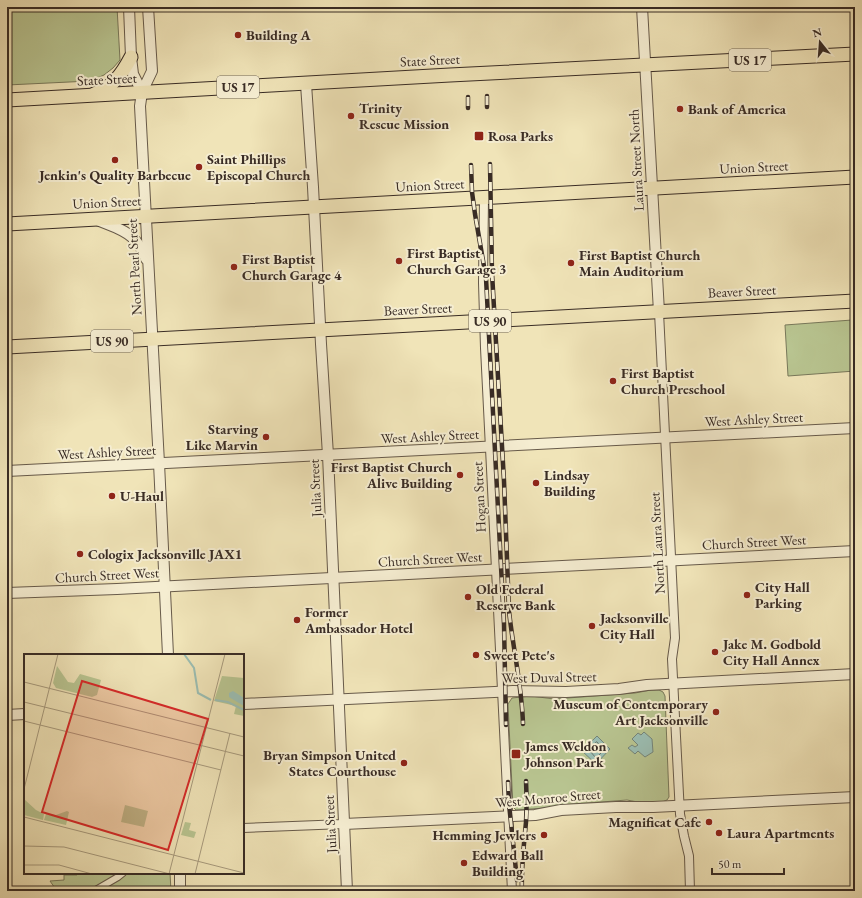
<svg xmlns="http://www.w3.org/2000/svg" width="862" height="898" viewBox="0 0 862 898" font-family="'EB Garamond',serif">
<rect width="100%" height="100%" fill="#f0e4b8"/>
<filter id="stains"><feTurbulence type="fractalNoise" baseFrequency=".005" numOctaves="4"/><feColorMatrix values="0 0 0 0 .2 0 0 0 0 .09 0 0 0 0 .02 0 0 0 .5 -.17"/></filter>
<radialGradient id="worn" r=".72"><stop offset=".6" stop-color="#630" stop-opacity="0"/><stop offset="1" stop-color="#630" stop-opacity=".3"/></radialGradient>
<g fill="#b8c490" stroke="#78785a">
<polygon points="7,7 117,7 120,60 113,68 104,75 90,81 7,85"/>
<polygon points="852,320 855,371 788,376 785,325"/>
<polygon points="651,690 659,690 663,692 665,696 669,797 667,800 662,802 643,803 627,800 563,805 545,808 516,810 513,807 508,704 512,698 531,696 554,699 635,693"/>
<polygon points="77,873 103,873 104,874 121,873 102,885 88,891 57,891 50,881 64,880 64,875 77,875"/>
<polygon points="128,873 170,873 171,891 99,891 117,881"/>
</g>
<g fill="#9bbeb3" stroke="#74847a">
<polygon points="644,732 652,739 653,752 645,757 638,751 635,754 628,748 632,745 635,747 638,745 632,739 638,733 641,735"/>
<polygon points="597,736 610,749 596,764 582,751"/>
</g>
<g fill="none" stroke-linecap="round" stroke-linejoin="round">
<polygon stroke="#6a756c" stroke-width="1" points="597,742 604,750 596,758 589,750 595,743"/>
<g stroke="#675a4a" stroke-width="8">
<polyline id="pedestrian" points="94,891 118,877 123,873"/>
</g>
<g stroke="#675a4a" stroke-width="10">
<g id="minor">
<polyline points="484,198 483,283 485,348 512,891"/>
<polyline points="659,312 675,638 672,659 680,814 684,836 689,856 690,891"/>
<polyline points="243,828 344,824"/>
</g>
</g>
<g stroke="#675a4a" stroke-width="12">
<g id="tertiary">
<polyline points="129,7 131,57 133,74 142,92"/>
<polyline points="148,7 152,71 142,92 140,106 159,463 168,655"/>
<polyline points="642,7 659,312"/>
<polyline points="306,84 313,187 321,344 328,455 347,891"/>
<path d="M97 220C109 225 124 229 133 238 139 243 143 252 146 259"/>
<polyline points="7,471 855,428"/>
<polyline points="7,593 117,589 855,551"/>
<polyline points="243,704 513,691 566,692 619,689 647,685 855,674"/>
<polyline points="7,715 25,714"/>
<polyline points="344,824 535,815 561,810 616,807 653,807 855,797"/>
<polyline points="180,873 180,891"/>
</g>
</g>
<g stroke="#392c25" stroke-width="15">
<g id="primary">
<path d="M94 94C113 87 122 74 131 57"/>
<polyline points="7,100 450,75 855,54"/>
<polyline points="7,224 855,177"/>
<polyline points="7,347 855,301"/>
</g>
</g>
<use href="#pedestrian" stroke="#f5edd1" stroke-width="6"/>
<use href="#minor" stroke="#f5edd1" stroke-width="8"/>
<use href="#tertiary" stroke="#f5edd1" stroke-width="10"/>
<use href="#primary" stroke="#f0e4b8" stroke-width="13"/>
<g stroke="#392c25" stroke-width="4.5">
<g id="rail">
<polyline points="487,96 487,107"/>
<polyline points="468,97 468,108"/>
<path d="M490 164 492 273 504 481 509 611C513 649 522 686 523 724"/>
<polyline points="471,165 472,192 475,214 486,278 504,624 506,725"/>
<polyline points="508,782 509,804 517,880"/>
<path d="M522 891C521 868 524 845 526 822 527 808 527 795 526 781"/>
</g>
</g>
<use href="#rail" stroke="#f5edd1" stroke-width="3" stroke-dasharray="9" stroke-linecap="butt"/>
</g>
<g fill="#8f2418" stroke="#f5edd1" stroke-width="1.5">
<circle cx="238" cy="35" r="4"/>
<circle cx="680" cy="109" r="4"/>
<circle cx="351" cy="116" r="4"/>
<rect x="474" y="131" width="10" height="10" rx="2"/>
<circle cx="115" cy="160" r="4"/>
<circle cx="199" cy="167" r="4"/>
<circle cx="399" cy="261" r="4"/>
<circle cx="571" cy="263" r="4"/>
<circle cx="234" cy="267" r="4"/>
<circle cx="613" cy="381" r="4"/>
<circle cx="266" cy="437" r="4"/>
<circle cx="460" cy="475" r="4"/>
<circle cx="536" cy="483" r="4"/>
<circle cx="112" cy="496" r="4"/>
<circle cx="80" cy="554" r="4"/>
<circle cx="747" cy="595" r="4"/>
<circle cx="468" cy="597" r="4"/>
<circle cx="297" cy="620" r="4"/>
<circle cx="592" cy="626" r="4"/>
<circle cx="715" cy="652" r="4"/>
<circle cx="476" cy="655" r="4"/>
<circle cx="716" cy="712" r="4"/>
<rect x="511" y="749" width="10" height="10" rx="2"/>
<circle cx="404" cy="763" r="4"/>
<circle cx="709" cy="822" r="4"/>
<circle cx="719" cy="833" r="4"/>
<circle cx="544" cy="835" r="4"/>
<circle cx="464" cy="863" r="4"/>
</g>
<g text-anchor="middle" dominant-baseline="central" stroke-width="4" stroke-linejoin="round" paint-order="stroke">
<g fill="#f5edd1" stroke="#716659" stroke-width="1">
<rect x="729" y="49" width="42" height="22" rx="3"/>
<rect x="217" y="76" width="42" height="22" rx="3"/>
<rect x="469" y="310" width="42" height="22" rx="3"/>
<rect x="91" y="330" width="42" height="22" rx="3"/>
</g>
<g font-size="13" font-weight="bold" fill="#392c25">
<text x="750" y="60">US 17</text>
<text x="238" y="87">US 17</text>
<text x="490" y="321">US 90</text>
<text x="112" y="341">US 90</text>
</g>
<g font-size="14" font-weight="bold" fill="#392c25" stroke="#f5edd1" text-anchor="start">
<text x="246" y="35">Building A</text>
<text x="359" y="108">Trinity<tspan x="359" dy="16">Rescue Mission</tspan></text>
<text x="688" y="109">Bank of America</text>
<text x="488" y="136">Rosa Parks</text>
<text x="207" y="159">Saint Phillips<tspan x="207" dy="16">Episcopal Church</tspan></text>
<text x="115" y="175" text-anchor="middle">Jenkin's Quality Barbecue</text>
<text x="407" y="253">First Baptist<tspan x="407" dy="16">Church Garage 3</tspan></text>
<text x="579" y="255">First Baptist Church<tspan x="579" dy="16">Main Auditorium</tspan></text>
<text x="242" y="259">First Baptist<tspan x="242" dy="16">Church Garage 4</tspan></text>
<text x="621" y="373">First Baptist<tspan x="621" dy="16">Church Preschool</tspan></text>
<text x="258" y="429" text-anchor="end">Starving<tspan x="258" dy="16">Like Marvin</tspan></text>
<text x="452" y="467" text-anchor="end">First Baptist Church<tspan x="452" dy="16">Alive Building</tspan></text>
<text x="544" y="475">Lindsay<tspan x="544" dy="16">Building</tspan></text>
<text x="120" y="496">U-Haul</text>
<text x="88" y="554">Cologix Jacksonville JAX1</text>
<text x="755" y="587">City Hall<tspan x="755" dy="16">Parking</tspan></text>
<text x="476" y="589">Old Federal<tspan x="476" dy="16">Reserve Bank</tspan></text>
<text x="305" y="612">Former<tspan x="305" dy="16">Ambassador Hotel</tspan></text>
<text x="600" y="618">Jacksonville<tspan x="600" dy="16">City Hall</tspan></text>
<text x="723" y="644">Jake M. Godbold<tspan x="723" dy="16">City Hall Annex</tspan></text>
<text x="484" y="655">Sweet Pete's</text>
<text x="708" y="704" text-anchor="end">Museum of Contemporary<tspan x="708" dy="16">Art Jacksonville</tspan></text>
<text x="525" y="746">James Weldon<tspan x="525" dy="16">Johnson Park</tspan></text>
<text x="396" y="755" text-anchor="end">Bryan Simpson United<tspan x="396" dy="16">States Courthouse</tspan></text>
<text x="701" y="822" text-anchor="end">Magnificat Cafe</text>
<text x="727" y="833">Laura Apartments</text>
<text x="536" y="835" text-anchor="end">Hemming Jewlers</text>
<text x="472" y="855">Edward Ball<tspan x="472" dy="16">Building</tspan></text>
</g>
<g font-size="14" fill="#392c25" stroke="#f5edd1">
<text transform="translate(430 60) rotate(-3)">State Street</text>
<text transform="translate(107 79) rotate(-3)">State Street</text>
<text transform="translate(636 160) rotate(-93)">Laura Street North</text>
<text transform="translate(754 167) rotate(-3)">Union Street</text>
<text transform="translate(430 185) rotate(-3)">Union Street</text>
<text transform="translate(107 202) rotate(-3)">Union Street</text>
<text transform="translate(134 267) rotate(-93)">North Pearl Street</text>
<text transform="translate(742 291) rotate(-3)">Beaver Street</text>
<text transform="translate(418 309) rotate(-3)">Beaver Street</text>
<text transform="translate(754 419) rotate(-3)">West Ashley Street</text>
<text transform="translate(430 436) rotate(-3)">West Ashley Street</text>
<text transform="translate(107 452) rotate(-3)">West Ashley Street</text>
<text transform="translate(315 488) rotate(-93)">Julia Street</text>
<text transform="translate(479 497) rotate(-93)">Hogan Street</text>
<text transform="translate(754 542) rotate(-3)">Church Street West</text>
<text transform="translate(657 543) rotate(-93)">North Laura Street</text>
<text transform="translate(430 559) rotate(-3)">Church Street West</text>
<text transform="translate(107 575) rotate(-3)">Church Street West</text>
<text transform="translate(549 677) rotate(-1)">West Duval Street</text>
<text transform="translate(548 798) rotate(-5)">West Monroe Street</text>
<text transform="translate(330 824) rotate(-93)">Julia Street</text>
</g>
</g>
<g transform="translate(24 654)">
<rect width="220" height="220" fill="#f0e4b8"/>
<path d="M33 12 44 28 50 29 56 20 77 26 73 41 68 43 32 34 29 29ZM198 22 220 24V62L210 60 212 52 190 47ZM0 145 12 156 20 160 19 166 0 161ZM101 151 124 157 120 173 97 168ZM43 157 45 158 42 171 20 166 22 160 32 161ZM161 168 167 169 165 176 172 178 170 184 157 181Z" fill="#b8c490"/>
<path d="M209 37 220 44V52L205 43V39Z" fill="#9bbeb3"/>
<path fill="none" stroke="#9bbeb3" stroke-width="2" d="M160 0 170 14 174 39 187 46M191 46 204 48 220 56"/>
<path fill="none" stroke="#a79a7d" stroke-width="1" d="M0 28 220 83M0 48 220 102M0 67 197 116M0 135 34 0M0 163 220 219M0 192 40 193 146 220M0 211H35L68 220M145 220 201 0M171 220 206 79"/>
<path fill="#d62828" fill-opacity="0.15" stroke="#d62828" stroke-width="2" d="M58 27 184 65 144 196 18 158Z"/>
<rect width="220" height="220" fill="none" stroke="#392c25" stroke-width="2"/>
</g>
<rect width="862" height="898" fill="none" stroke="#f0e4b8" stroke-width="24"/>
<rect x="8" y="8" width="846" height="882" fill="none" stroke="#392c25" stroke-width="2"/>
<rect x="12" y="12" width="838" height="874" fill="none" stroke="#392c25"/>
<g transform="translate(820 42) rotate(343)" stroke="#f5edd1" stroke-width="3" paint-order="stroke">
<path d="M0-3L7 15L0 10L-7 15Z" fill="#392c25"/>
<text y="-6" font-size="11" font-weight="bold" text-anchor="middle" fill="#392c25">N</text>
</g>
<path d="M712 868v6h72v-6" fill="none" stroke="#392c25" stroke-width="2"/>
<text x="718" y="868" font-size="12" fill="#392c25" stroke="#f5edd1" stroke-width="3" paint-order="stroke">50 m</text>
<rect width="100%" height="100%" filter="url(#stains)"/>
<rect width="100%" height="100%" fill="url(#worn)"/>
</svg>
